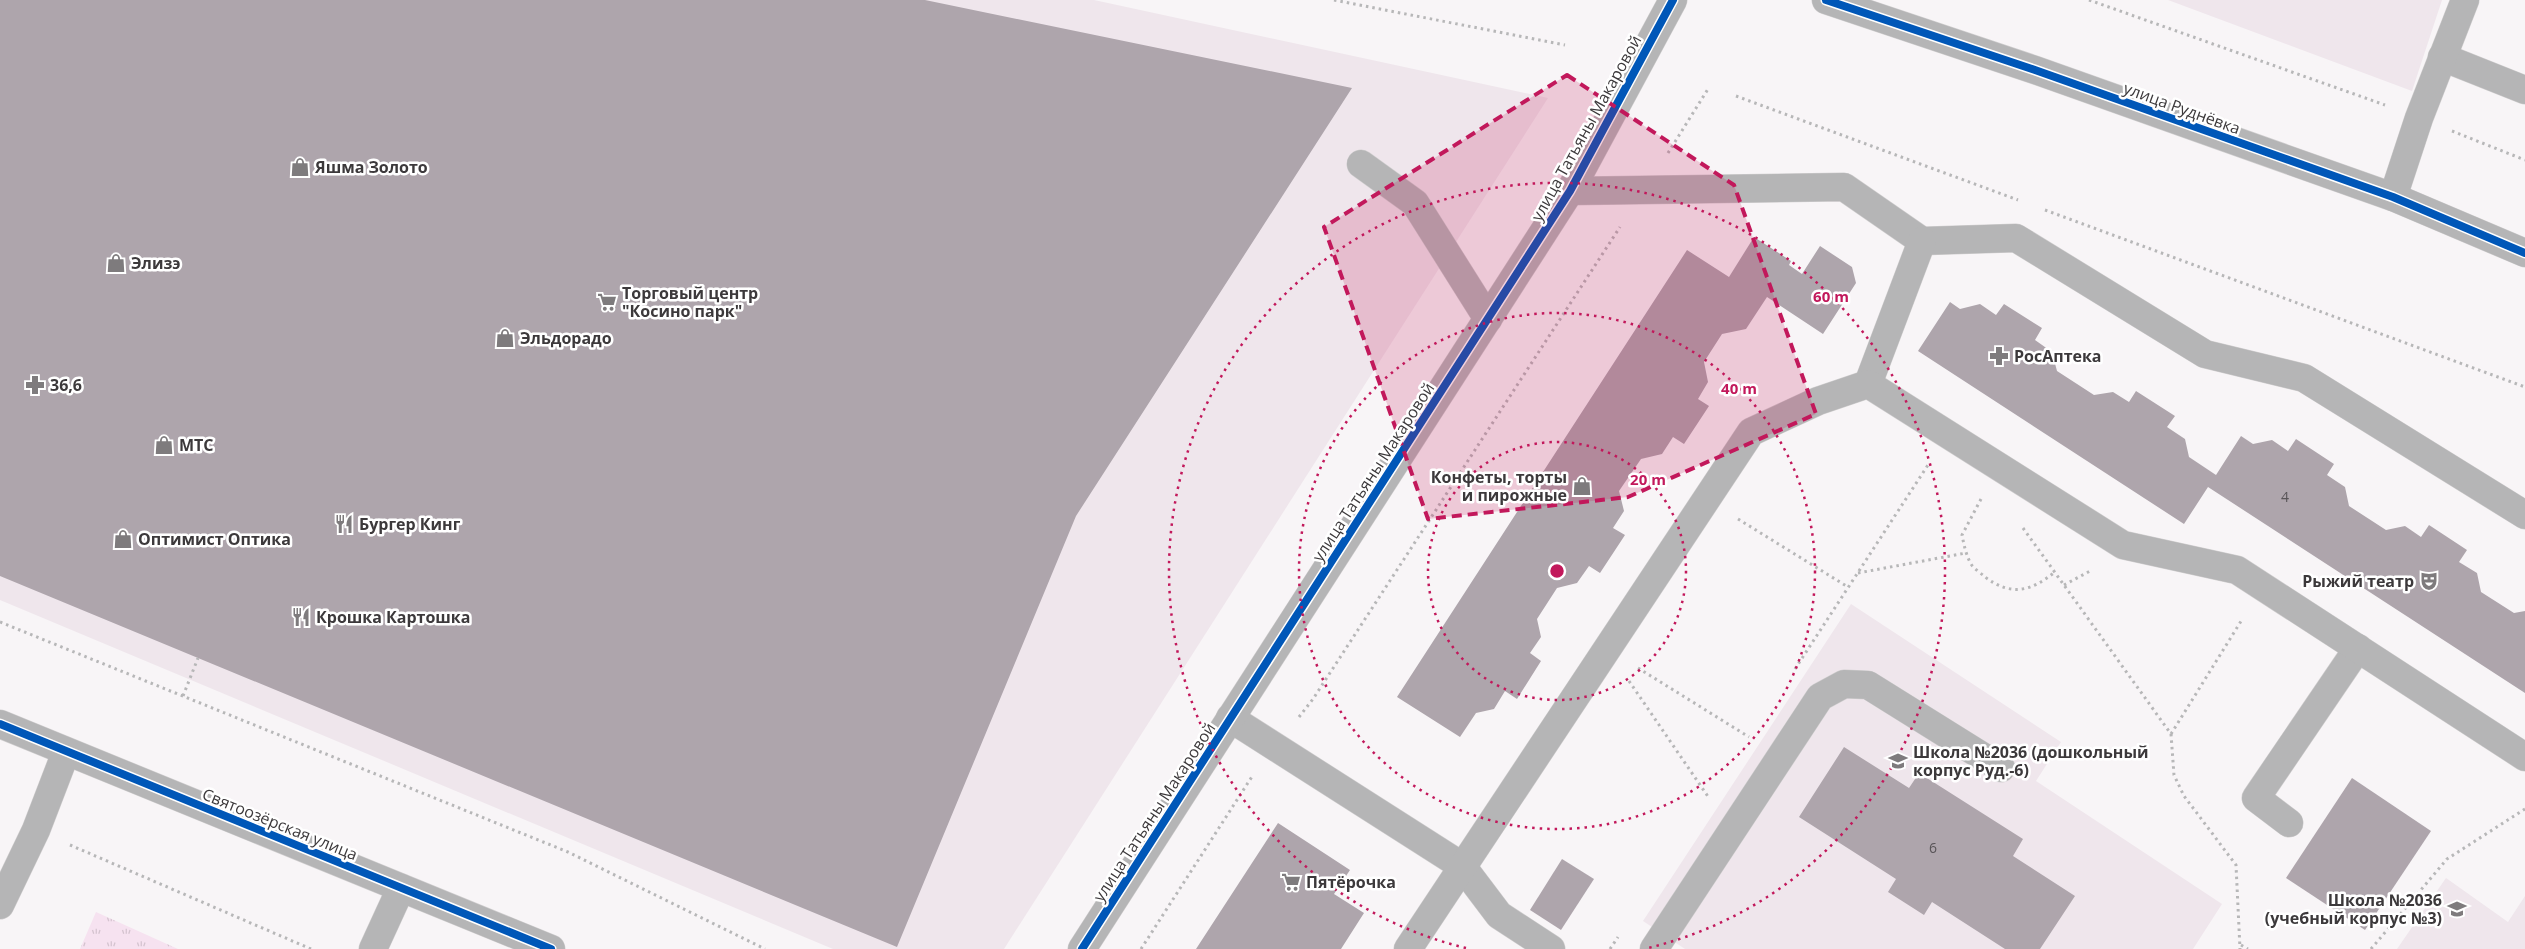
<svg xmlns="http://www.w3.org/2000/svg" width="2525" height="949" viewBox="0 0 2525 949" font-family="'Open Sans',sans-serif">
<defs>
<pattern id="grass-tufts" width="24" height="20" patternUnits="userSpaceOnUse" patternTransform="scale(1.25)"><rect width="24" height="20" fill="#f6e2f0"/><path d="M3 7l-1-3M5 7V3M7 7l1-3M15 17l-1-3M17 17v-4M19 17l1-3" fill="none" stroke="#d4c3cf"/></pattern>
</defs>
<rect width="100%" height="100%" fill="#f8f5f7"/>
<g fill="#efe6ec">
<polygon points="0,0 1094,0 1548,98 1004,949 833,949 0,600"/>
<polygon points="2168,0 2442,0 2412,91"/>
<polygon points="1851,604 2061,742 2036,781 2222,904 2193,949 1685,949 1643,921"/>
<polygon points="2446,878 2508,922 2525,896 2525,949 2397,949"/>
</g>
<polygon fill="url(#grass-tufts)" points="96,912 178,949 80,949"/>
<g fill="#aea5ac">
<polygon points="0,0 925,0 1352,88 1076,516 897,947 0,576"/>
<polygon points="1754,237 1791,261 1789,265 1802,274 1820,246 1852,267 1856,283 1823,334 1767,297 1746,329 1722,334 1704,362 1708,382 1698,399 1709,406 1684,444 1673,437 1662,454 1641,459 1619,491 1624,511 1613,528 1625,535 1600,573 1589,566 1577,583 1557,588 1537,619 1541,637 1530,653 1541,661 1517,699 1505,691 1494,709 1476,713 1460,737 1397,697 1687,250 1729,277"/>
<polygon points="1950,302 1960,309 1980,304 1996,315 2004,304 2042,328 2035,340 2052,352 2057,371 2094,395 2113,392 2129,402 2136,391 2175,416 2167,427 2185,439 2189,457 2216,475 2241,436 2253,444 2272,440 2288,451 2296,439 2334,464 2327,475 2345,487 2349,506 2386,530 2405,526 2421,537 2429,525 2467,550 2459,562 2477,573 2481,592 2514,613 2525,611 2525,693 2208,487 2184,524 1918,351"/>
<polygon points="1844,747 1909,788 1919,773 2023,839 2013,856 2075,896 2040,949 2005,949 1932,902 1924,915 1888,892 1896,879 1799,817"/>
<polygon points="2352,778 2431,831 2365,930 2286,878"/>
<polygon points="1278,823 1350,870 1334,894 1364,913 1341,949 1196,949"/>
<polygon points="1562,859 1594,879 1561,930 1530,910"/>
</g>
<g fill="none" stroke-linecap="round" stroke-linejoin="round">
<g stroke="#d2d0d1" stroke-width="29">
<g id="minor">
<polyline points="1826,0 2035,70 2393,197 2525,253"/>
<polyline points="2442,57 2525,90"/>
<polyline points="1361,164 1415,203 1488,319"/>
<polyline points="1570,191 1844,187 1922,241 2016,238 2205,354 2304,378 2525,515"/>
<polyline points="2393,197 2419,118 2465,0"/>
<polyline points="1868,384 1922,241"/>
<polyline points="1230,718 1462,866 1499,915 1551,949"/>
<polyline points="0,724 551,949"/>
<polyline points="2289,823 2256,798 2358,648"/>
<polyline points="0,905 36,830 66,752"/>
<polyline points="373,949 401,888"/>
<polyline points="1082,949 1570,191 1673,0"/>
<polyline points="1408,949 1751,432 1818,401 1868,384 2123,545 2237,570 2525,757"/>
<polyline points="1654,949 1820,697 1844,684 1868,685 2001,768"/>
</g>
</g>
<g stroke="#b7b7b8" stroke-width="3" stroke-dasharray="2.5 4" stroke-linecap="butt">
<polyline points="1334,0 1565,45"/>
<polyline points="2089,0 2385,105"/>
<polyline points="1736,96 2018,200"/>
<polyline points="2452,131 2525,160"/>
<polyline points="1668,153 1708,89"/>
<polyline points="2045,210 2525,387"/>
<path d="M1981 499 1962 535C1964 545 1966 555 1971 564 1974 569 1981 573 1985 577 2012 597 2031 591 2055 572"/>
<polyline points="1738,519 1848,587"/>
<polyline points="2023,528 2171,734 2174,775 2184,796 2236,865 2240,949"/>
<polyline points="1858,573 1966,553"/>
<polyline points="2064,585 2092,570"/>
<polyline points="0,622 568,852 765,949"/>
<polyline points="1638,668 1749,737"/>
<polyline points="1795,669 1928,465"/>
<polyline points="1629,681 1709,798"/>
<polyline points="183,696 198,658"/>
<polyline points="1299,717 1313,699 1620,227"/>
<polyline points="2171,734 2243,618"/>
<polyline points="70,845 311,949"/>
<polyline points="2241,945 2248,949"/>
<polyline points="1141,949 1253,775"/>
<polyline points="1610,949 1618,937"/>
<polyline points="2371,949 2447,859 2525,809"/>
</g>
<use href="#minor" stroke="#b5b5b6" stroke-width="28"/>
<g stroke="#fff" stroke-width="11">
<g id="cycleway">
<polyline points="1826,0 2035,70 2393,197 2525,253"/>
<polyline points="0,724 551,949"/>
<polyline points="1082,949 1570,191 1673,0"/>
</g>
</g>
<use href="#cycleway" stroke="#0057b8" stroke-width="8"/>
</g>
<path fill="#c2185b" fill-opacity="0.2" stroke="#c2185b" stroke-width="4" stroke-dasharray="10 6" stroke-linejoin="round" d="M1567 75 1734 185 1816 414 1628 497 1428 519 1324 227Z"/>
<g fill="none" stroke="#c2185b" stroke-width="2.5" stroke-dasharray="2.5 5">
<circle cx="1557" cy="571" r="129"/>
<circle cx="1557" cy="571" r="258"/>
<path d="M1466 948A388 388 0 1 1 1648 948"/>
</g>
<defs>
<g id="shop-bare" transform="scale(1.5)"><path d="M-5-2.5h2.3a2.7 3.5 0 0 1 5.4 0H5L5.5 6h-11ZM-1.5-2.5h3a1.5 2.3 0 0 0-3 0Z" fill="#7e7b7d" stroke="#fff" stroke-width="2.5" paint-order="stroke"/></g>
<g id="supermarket-bare" transform="scale(1.5)"><path d="M-6-5.5h2.5l.6 2H6L4.5 2H-2.5L-4.4-4H-6ZM-1.5 3.2a1.3 1.3 0 1 0 .1 0ZM3 3.2a1.3 1.3 0 1 0 .1 0Z" fill="#7e7b7d" stroke="#fff" stroke-width="2.5" paint-order="stroke"/></g>
<g id="pharmacy-bare" transform="scale(1.5)"><path d="M-2-6h4v4h4v4h-4v4h-4v-4h-4v-4h4Z" fill="#7e7b7d" stroke="#fff" stroke-width="2.5" paint-order="stroke"/></g>
<g id="restaurant-bare" transform="scale(1.5)"><path d="M-5-6h1v4h1v-4h1v4h1v-4h1v5L-1.5 .5V6h-2V.5L-5-1ZM5-6V6H3V1.5H1.5Q1.5-4 5-6Z" fill="#7e7b7d" stroke="#fff" stroke-width="2.5" paint-order="stroke"/></g>
<g id="theatre-bare" transform="scale(1.5)"><path d="M-5-5.5Q0-4 5-5.5V0Q5 5 0 6Q-5 5-5 0ZM-3.3-2.5H-1v1.5H-3.3ZM1-2.5H3.3v1.5H1ZM-2.8 1Q0 5.5 2.8 1Z" fill="#7e7b7d" stroke="#fff" stroke-width="2.5" paint-order="stroke"/></g>
<g id="school-bare" transform="scale(1.5)"><path d="M0-5L7-2L0 1L-7-2ZM-4 1L0 2.5L4 1V4Q0 6-4 4Z" fill="#7e7b7d" stroke="#fff" stroke-width="2.5" paint-order="stroke"/></g>
</defs>
<g fill-rule="evenodd">
<use href="#shop-bare" x="300" y="167"/>
<use href="#shop-bare" x="116" y="263"/>
<use href="#supermarket-bare" x="607" y="302"/>
<use href="#shop-bare" x="505" y="338"/>
<use href="#pharmacy-bare" x="1999" y="356"/>
<use href="#pharmacy-bare" x="35" y="385"/>
<use href="#shop-bare" x="164" y="445"/>
<use href="#shop-bare" x="1582" y="486"/>
<use href="#restaurant-bare" x="344" y="524"/>
<use href="#shop-bare" x="123" y="539"/>
<use href="#theatre-bare" x="2429" y="581"/>
<use href="#restaurant-bare" x="301" y="617"/>
<use href="#school-bare" x="1898" y="761"/>
<use href="#supermarket-bare" x="1291" y="882"/>
<use href="#school-bare" x="2457" y="909"/>
</g>
<g text-anchor="middle" dominant-baseline="central" stroke-width="5" stroke-linejoin="round" paint-order="stroke">
<g font-size="14" fill="#585457">
<text x="2285" y="496">4</text>
<text x="1933" y="847">6</text>
</g>
<g font-size="16" fill="#3c393b" stroke="#fff">
<text transform="translate(2182 108) rotate(20)">улица Руднёвка</text>
<text transform="translate(1586 128) rotate(-61)">улица Татьяны Макаровой</text>
<text transform="translate(1373 472) rotate(-57)">улица Татьяны Макаровой</text>
<text transform="translate(1154 812) rotate(-57)">улица Татьяны Макаровой</text>
<text transform="translate(280 824) rotate(22)">Святоозёрская улица</text>
</g>
<g font-size="16" font-weight="bold" fill="#3c393b" stroke="#fff" text-anchor="start">
<text x="315" y="167">Яшма Золото</text>
<text x="131" y="263">Элизэ</text>
<text x="622" y="293">Торговый центр<tspan x="622" dy="18">"Косино парк"</tspan></text>
<text x="520" y="338">Эльдорадо</text>
<text x="2014" y="356">РосАптека</text>
<text x="50" y="385">36,6</text>
<text x="179" y="445">МТС</text>
<text x="1567" y="477" text-anchor="end">Конфеты, торты<tspan x="1567" dy="18">и пирожные</tspan></text>
<text x="359" y="524">Бургер Кинг</text>
<text x="138" y="539">Оптимист Оптика</text>
<text x="2414" y="581" text-anchor="end">Рыжий театр</text>
<text x="316" y="617">Крошка Картошка</text>
<text x="1913" y="752">Школа №2036 (дошкольный<tspan x="1913" dy="18">корпус Руд.-6)</tspan></text>
<text x="1306" y="882">Пятёрочка</text>
<text x="2442" y="900" text-anchor="end">Школа №2036<tspan x="2442" dy="18">(учебный корпус №3)</tspan></text>
</g>
</g>
<circle cx="1557" cy="571" r="8" fill="#c2185b" stroke="#fff" stroke-width="2.5"/>
<g font-size="15" text-anchor="middle" font-weight="bold" fill="#c2185b" stroke="#fff" stroke-width="5" stroke-linejoin="round" paint-order="stroke">
<text x="1831" y="302">60 m</text>
<text x="1739" y="394">40 m</text>
<text x="1648" y="485">20 m</text>
</g>
</svg>
